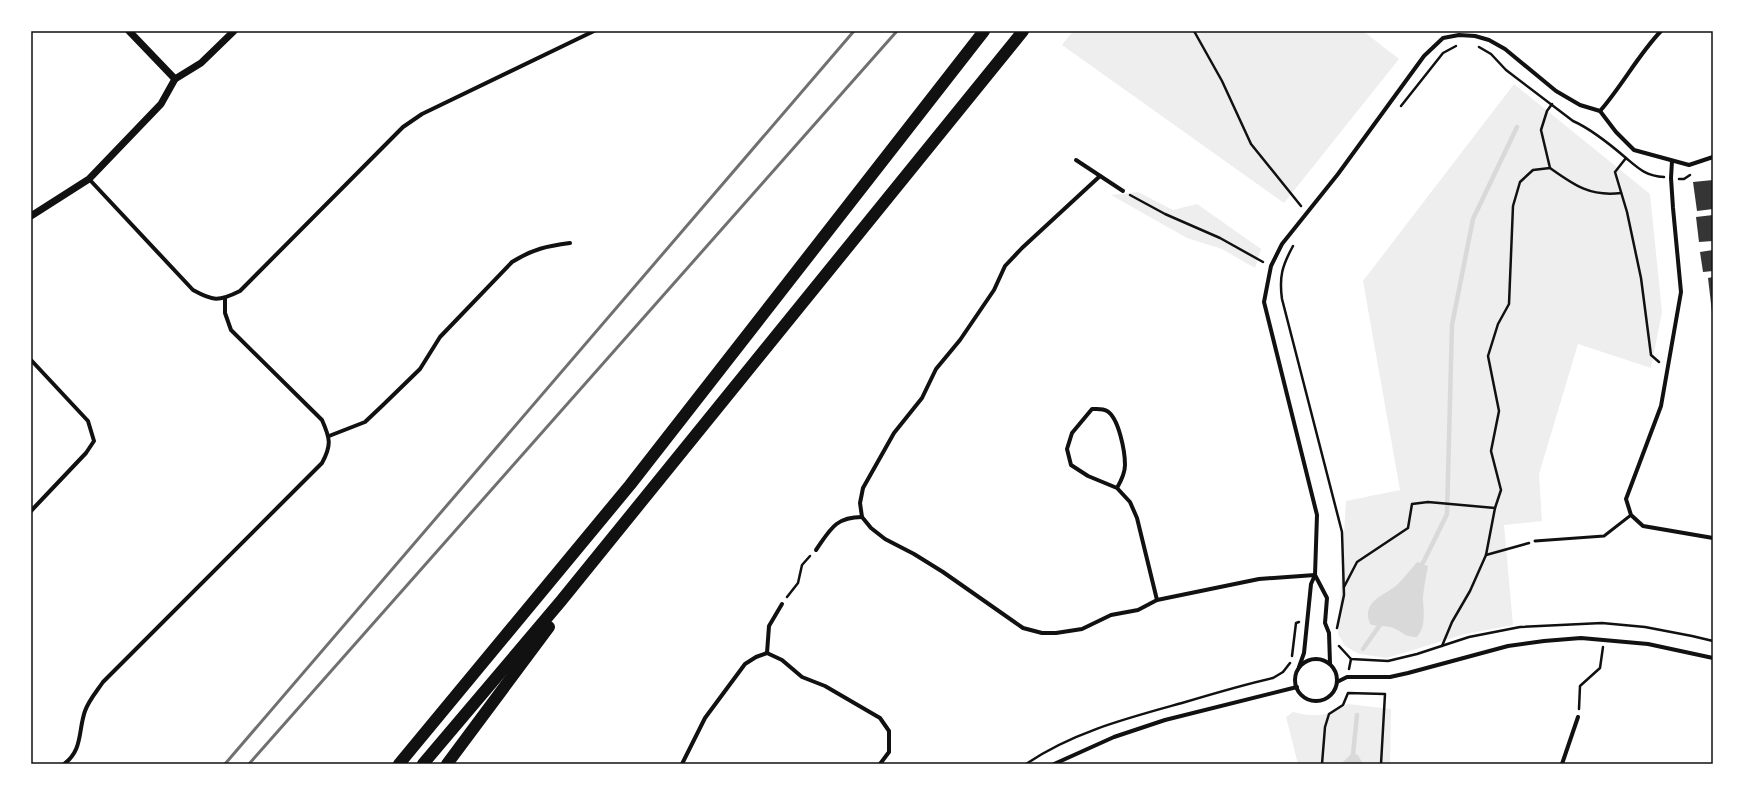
<svg xmlns="http://www.w3.org/2000/svg" width="1744" height="795" viewBox="0 0 1744 795" font-family="Rubik,sans-serif">
<rect width="100%" height="100%" fill="#fff"/>
<g fill="#eee">
<polygon points="1073,31 1363,31 1399,59 1284,203 1062,45"/>
<polygon points="1514,84 1650,194 1662,312 1651,368 1578,344 1539,474 1542,521 1504,525 1513,625 1465,634 1387,658 1359,654 1345,646 1338,634 1346,501 1400,490 1363,281"/>
<polygon points="1138,192 1173,210 1197,204 1261,249 1255,268 1222,249 1187,238 1111,195"/>
<path d="M1348 704 1391 709 1390 764H1298L1286 717 1293 712C1316 718 1328 716 1348 704Z"/>
</g>
<g fill="#d9d9d9">
<path d="M1417 562 1428 566C1426 576 1424 587 1423 597 1423 611 1427 625 1417 637 1404 637 1403 632 1393 628 1385 625 1377 627 1370 624 1361 600 1385 596 1398 584 1405 577 1411 569 1417 562Z"/>
<polygon points="1352,753 1358,755 1363,764 1341,764"/>
</g>
<g fill="none" stroke-linecap="round" stroke-linejoin="round">
<g stroke="#d9d9d9" stroke-width="4.5">
<polyline points="1419,568 1424,561 1447,514 1452,325 1473,219 1517,127"/>
<polyline points="1363,649 1382,622"/>
<polyline points="1352,764 1357,715"/>
</g>
</g>
<g fill="#353535">
<polygon points="1713,180 1713,209 1697,211 1693,182"/>
<polygon points="1713,215 1713,241 1699,242 1696,217"/>
<polygon points="1713,250 1713,271 1703,272 1700,252"/>
<polygon points="1713,277 1713,312 1712,312 1708,278"/>
</g>
<g fill="none" stroke-linecap="round" stroke-linejoin="round">
<g stroke="#111" stroke-width="2.5">
<polyline points="1194,31 1222,81 1251,144 1301,206"/>
<path d="M1479 47 1491 54 1506 70 1573 121C1589 128 1612 146 1626 158 1639 169 1646 176 1664 177"/>
<polyline points="1401,106 1443,53 1456,46"/>
<polyline points="1626,158 1615,172 1627,212 1641,278 1651,355 1659,362"/>
<path d="M1550 168C1574 185 1590 197 1621 193"/>
<polyline points="1679,179 1684,179 1690,175"/>
<polyline points="1130,195 1165,214 1220,238 1263,262"/>
<path d="M1293 246C1282 266 1279 277 1282 299L1342 532 1344 595 1337 628"/>
<polyline points="1495,508 1501,490 1491,451 1499,411 1488,356 1498,324 1509,304 1513,206 1520,182 1533,170 1550,168 1541,130 1547,111 1552,104"/>
<polyline points="1486,555 1529,543"/>
<polyline points="1344,587 1357,562 1408,528 1412,504 1428,502 1495,508 1486,555 1470,591 1452,622 1442,646"/>
<polyline points="787,597 798,583 802,565 810,556"/>
<polyline points="1339,646 1351,659 1388,661 1417,654 1469,637 1520,627 1602,623 1645,627 1692,636 1713,641"/>
<polyline points="1292,656 1296,623 1299,622"/>
<polyline points="1349,669 1351,659"/>
<polyline points="1579,709 1580,686 1600,668 1603,647"/>
<path d="M1026 764C1073 732 1128 718 1182 703 1212 694 1242 685 1273 678L1283 672 1290 663"/>
<polyline points="1322,764 1325,727 1329,714 1343,705 1348,693 1385,694 1381,764"/>
</g>
<polyline stroke="#111" stroke-width="3" points="1535,541 1604,536 1631,515"/>
<g stroke="#111" stroke-width="4">
<path d="M1600 111C1622 86 1638 55 1661 31"/>
<polyline points="1076,160 1123,191"/>
<polyline points="1672,161 1671,178 1673,208 1681,292 1661,406 1626,499 1631,515 1643,526 1713,538"/>
<polyline points="1100,176 1022,248 1005,266 994,290 960,340 936,369 922,398 894,433 863,488 860,503 862,517 871,528 885,539 914,554 943,572 1023,628 1042,633 1056,633 1082,629 1111,615 1138,610 1157,600 1259,579 1315,575"/>
<path d="M89 179 193 290C213 301 218 302 240 291L403 127 422 114 594 31"/>
<polyline points="31,360 88,421 94,441 86,453 31,511"/>
<path d="M329 436 365 422 383 405 420 369 440 337 512 262C533 249 547 246 570 243"/>
<path d="M1117 488C1121 481 1125 473 1125 465 1125 452 1119 418 1107 411 1102 408 1097 409 1092 409L1072 433 1067 449 1071 465 1088 476 1117 488 1130 502 1137 518 1157 600"/>
<path d="M816 550C830 530 835 517 862 517"/>
<polyline points="1315,575 1327,598 1325,623 1329,633 1330,663"/>
<polyline points="767,653 769,626 782,604"/>
<circle cx="1316" cy="680" r="21"/>
<polyline points="1299,667 1304,653 1311,584 1315,575 1317,515 1264,302 1271,266 1282,244 1338,174 1424,56 1443,38 1459,35 1475,36 1489,40 1505,49 1556,91 1580,105 1600,111 1616,132 1634,150 1689,165 1713,157"/>
<polyline points="1337,682 1347,677 1390,677 1408,673 1508,646 1544,641 1581,638 1648,644 1713,658"/>
<path d="M64 764C83 750 78 731 85 711 89 700 97 691 103 682L322 463C332 445 330 438 322 420L231 330 225 313V299"/>
<polyline points="682,764 705,718 745,664 756,657 767,653 782,660 802,677 825,686 880,718 889,731 889,752 880,764"/>
<polyline points="1054,764 1114,737 1165,720 1297,687"/>
<polyline points="1562,764 1578,717"/>
</g>
<g stroke="#111" stroke-width="7">
<polyline points="129,31 175,79"/>
<polyline points="31,216 89,179 161,104 175,79 201,63 234,31"/>
</g>
<g stroke="#111" stroke-width="12">
<polyline points="399,764 630,485 984,31"/>
<polyline points="423,764 561,601 1023,31"/>
<polyline points="447,764 549,627"/>
</g>
<g stroke="#707070" stroke-width="3">
<polyline points="225,764 854,31"/>
<polyline points="249,764 897,31"/>
</g>
</g>
<rect width="1744" height="795" fill="none" stroke="#ffffff" stroke-width="64"/>
<rect x="32" y="32" width="1680" height="731" fill="none" stroke="#111" stroke-width="1.5"/>
</svg>
